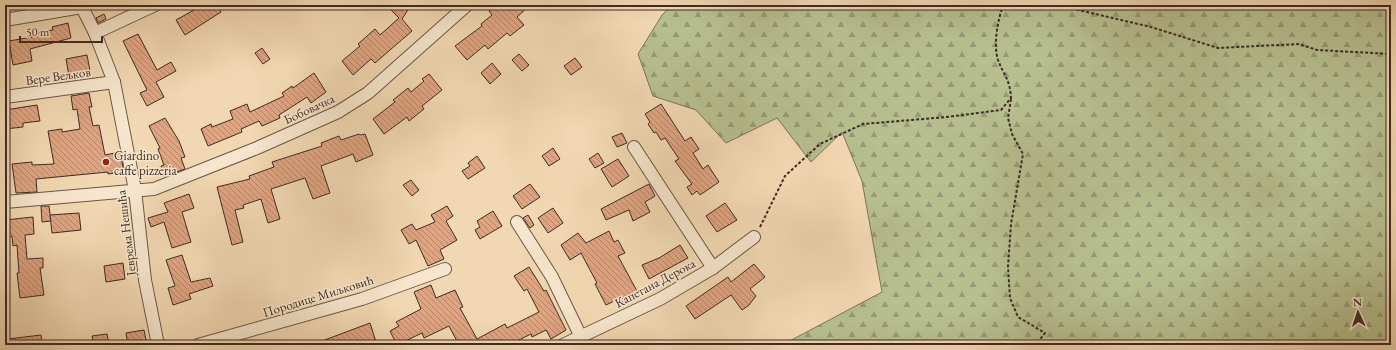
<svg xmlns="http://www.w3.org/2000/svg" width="1396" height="350" viewBox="0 0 1396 350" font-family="'EB Garamond',serif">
<defs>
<pattern id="forest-firs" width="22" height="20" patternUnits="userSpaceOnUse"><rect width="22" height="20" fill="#b7bf8f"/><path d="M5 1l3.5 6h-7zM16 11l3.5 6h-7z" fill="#969b75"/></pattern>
<pattern id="building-back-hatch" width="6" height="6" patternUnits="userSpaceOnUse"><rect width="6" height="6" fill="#e1a480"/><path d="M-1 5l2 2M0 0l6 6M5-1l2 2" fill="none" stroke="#b88669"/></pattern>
</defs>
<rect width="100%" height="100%" fill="#f2d8b2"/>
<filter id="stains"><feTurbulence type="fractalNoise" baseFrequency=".005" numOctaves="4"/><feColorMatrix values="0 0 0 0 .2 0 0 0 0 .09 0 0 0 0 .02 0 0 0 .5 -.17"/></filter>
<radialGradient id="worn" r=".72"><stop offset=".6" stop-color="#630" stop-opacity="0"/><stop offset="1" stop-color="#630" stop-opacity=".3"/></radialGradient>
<polygon fill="url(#forest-firs)" stroke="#7b755a" points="672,5 1391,5 1391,345 773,345 784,344 882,292 862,181 842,132 811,162 777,118 726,143 696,110 653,96 638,54 662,15"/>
<g fill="url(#building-back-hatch)" stroke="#3f2b24">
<polygon points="203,5 217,5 221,12 185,35 176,20"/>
<polygon points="386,5 411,5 402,19 412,31 375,63 371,59 353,75 342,61 360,46 358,44 375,29 380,35 399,18"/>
<polygon points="496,5 530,5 517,17 524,25 510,36 507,33 488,49 485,45 467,60 455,46 482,26 481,24 492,15 489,11"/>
<polygon points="104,14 106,19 98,23 96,18"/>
<polygon points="68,23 71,38 30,49 32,61 13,65 9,41 32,37 32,34 53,30 52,27"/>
<polygon points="138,34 157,70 171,62 176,71 156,82 164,97 147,106 140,93 147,90 123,41"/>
<polygon points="262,48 270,59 263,64 255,53"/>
<polygon points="519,54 529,65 522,71 512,60"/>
<polygon points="87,55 90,71 69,76 66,59"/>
<polygon points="575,58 582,67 571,75 564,66"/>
<polygon points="492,63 501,74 490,84 481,73"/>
<polygon points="314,73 326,92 311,103 307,97 279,115 280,118 262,126 259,121 241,129 242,132 208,146 201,129 211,124 212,127 233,119 230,111 247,104 250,112 284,96 282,93 292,86 293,88"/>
<polygon points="429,74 442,90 422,106 424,109 409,121 407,117 384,134 373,119 395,102 393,100 408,88 411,92 424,81 422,79"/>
<polygon points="89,93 92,107 89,107 93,126 99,125 105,155 120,152 124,172 108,174 108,172 36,179 37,192 16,193 12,164 32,162 32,165 54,164 48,131 62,129 62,132 80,129 77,109 73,110 71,96"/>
<polygon points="661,104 685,141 691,137 699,149 693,153 703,169 708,165 719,182 700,195 697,191 692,195 687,187 692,184 675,161 679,159 665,138 661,140 656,132 654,133 648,124 650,122 645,114"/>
<polygon points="37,105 40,121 23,123 23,127 5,129 5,110"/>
<polygon points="165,118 179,141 185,157 181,158 185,169 165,176 161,166 164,165 158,149 160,148 149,126"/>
<polygon points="622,133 627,143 617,147 612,137"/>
<polygon points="359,134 360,135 365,134 373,155 356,162 353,154 321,166 330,193 313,199 305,178 271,189 280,219 268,223 261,199 243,205 244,208 235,210 243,242 232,245 217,187 250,179 249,176 274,167 272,162 322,146 321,143 339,136 341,140"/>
<polygon points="553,148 560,159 549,166 542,156"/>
<polygon points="598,153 604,163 595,168 589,159"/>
<polygon points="477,156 485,168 468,179 462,171 470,166 468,163"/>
<polygon points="618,159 629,176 612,187 601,169"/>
<polygon points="411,180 419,190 412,196 403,185"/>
<polygon points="530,184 540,197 522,209 513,196"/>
<polygon points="649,184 655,196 645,202 650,212 633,221 629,210 606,220 601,209"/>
<polygon points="189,194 194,208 182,212 191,242 172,248 164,222 151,227 148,218 168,212 164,203"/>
<polygon points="725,203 737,220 717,232 706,216"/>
<polygon points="41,206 49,206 51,221 42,222"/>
<polygon points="447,206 453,216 446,221 457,240 440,250 444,259 428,266 416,240 409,244 401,230 412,224 416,230 435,222 431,215"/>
<polygon points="553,208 563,223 548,233 538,218"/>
<polygon points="493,211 502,226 480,239 475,230 480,227 477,221"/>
<polygon points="79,213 81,230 52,233 50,215"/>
<polygon points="528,215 534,225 530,228 523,218"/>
<polygon points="33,217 34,234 25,235 27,259 43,258 43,268 40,268 44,295 20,298 17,273 19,273 17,245 13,246 12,236 6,237 5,220"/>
<polygon points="609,231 614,242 618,240 625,253 618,256 638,293 620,303 618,299 606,305 595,284 597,283 581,253 570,260 561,245 578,233 586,243"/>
<polygon points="680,245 688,258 649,279 642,265 659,258"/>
<polygon points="182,255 191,282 210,278 213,286 189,294 191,299 173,305 168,288 175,286 166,260"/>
<polygon points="123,263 125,279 106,282 104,266"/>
<polygon points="754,264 765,277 750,289 756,296 749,305 742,310 731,295 695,319 686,306 728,277 731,282"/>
<polygon points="529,267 544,291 546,290 566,330 551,339 546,330 532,337 531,334 515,342 516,345 459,345 449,326 424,338 422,333 397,345 390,331 399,326 396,322 421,309 414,292 431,285 436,298 455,290 463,307 460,308 477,339 505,324 507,328 539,312 527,289 524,291 514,276"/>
<polygon points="370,323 377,345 314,345 314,344"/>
<polygon points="144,330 147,345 128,345 126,333"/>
<polygon points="107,334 109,345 94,345 92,336"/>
<polygon points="41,335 42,344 8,345 8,339"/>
</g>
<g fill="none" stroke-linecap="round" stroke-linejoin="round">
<g stroke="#6c5648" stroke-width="14">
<g id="street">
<polyline points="81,5 95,33 114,82 135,190 145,280 158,345"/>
<polyline points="5,20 82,7"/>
<polyline points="95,33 155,5"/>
<polyline points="5,97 114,82"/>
<polyline points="634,147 713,268"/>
<polyline points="5,202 154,189 257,148 338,112 368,93 467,5"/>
<polyline points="517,222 552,277 581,337"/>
<polyline points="198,345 362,299 445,269"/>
<polyline points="563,345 660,299 713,268 754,237"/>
</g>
</g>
<g stroke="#3f2b24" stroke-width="2" stroke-dasharray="3 2" stroke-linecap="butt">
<polyline points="1057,5 1151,27 1218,48 1299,44 1317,50 1391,54"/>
<polyline points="1011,99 1008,118 1012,134 1023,154 1011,224 1008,267 1010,298 1018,317 1045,333 1037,343 1029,342 1023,345"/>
<path d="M760 227 785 176 820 144 863 124 947 117 1001 110 1011 98C1010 79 1004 76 998 60 993 44 998 20 1003 5"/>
</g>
<use href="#street" stroke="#f7e6cd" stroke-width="12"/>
</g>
<circle fill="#8f2418" stroke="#f7e6cd" stroke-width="1.5" cx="106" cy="162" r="4"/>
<g text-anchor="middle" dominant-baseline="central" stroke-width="3" stroke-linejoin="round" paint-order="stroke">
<g font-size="13" fill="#3f2b24" stroke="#f7e6cd">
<text transform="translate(58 76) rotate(-8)">Вере Вељков</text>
<text transform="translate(309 109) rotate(-25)">Бобовачка</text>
<text transform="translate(126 233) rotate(-97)">Јеврема Нешића</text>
<text transform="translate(655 283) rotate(-28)">Капетана Дерока</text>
<text transform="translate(318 296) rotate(-17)">Породице Миљковић</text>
</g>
<g font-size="13" fill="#3f2b24" stroke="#f7e6cd" text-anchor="start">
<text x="114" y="155">Giardino<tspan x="114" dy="15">caffe pizzeria</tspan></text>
</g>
</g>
<rect width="1396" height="350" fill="none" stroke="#f2d8b2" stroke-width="20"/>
<rect x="6" y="6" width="1384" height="338" fill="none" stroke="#3f2b24" stroke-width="2"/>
<rect x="10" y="10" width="1376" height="330" fill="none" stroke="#3f2b24"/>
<g transform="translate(1358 312) rotate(357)" stroke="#f7e6cd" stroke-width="3" paint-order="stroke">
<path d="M0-3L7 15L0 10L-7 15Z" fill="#3f2b24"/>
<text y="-6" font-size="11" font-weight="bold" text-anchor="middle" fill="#3f2b24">N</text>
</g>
<path d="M20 36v6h82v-6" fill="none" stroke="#3f2b24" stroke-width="2"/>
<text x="26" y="36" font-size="12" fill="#3f2b24" stroke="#f7e6cd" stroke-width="3" paint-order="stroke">50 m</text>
<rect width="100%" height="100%" filter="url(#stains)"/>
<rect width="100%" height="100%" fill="url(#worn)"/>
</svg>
